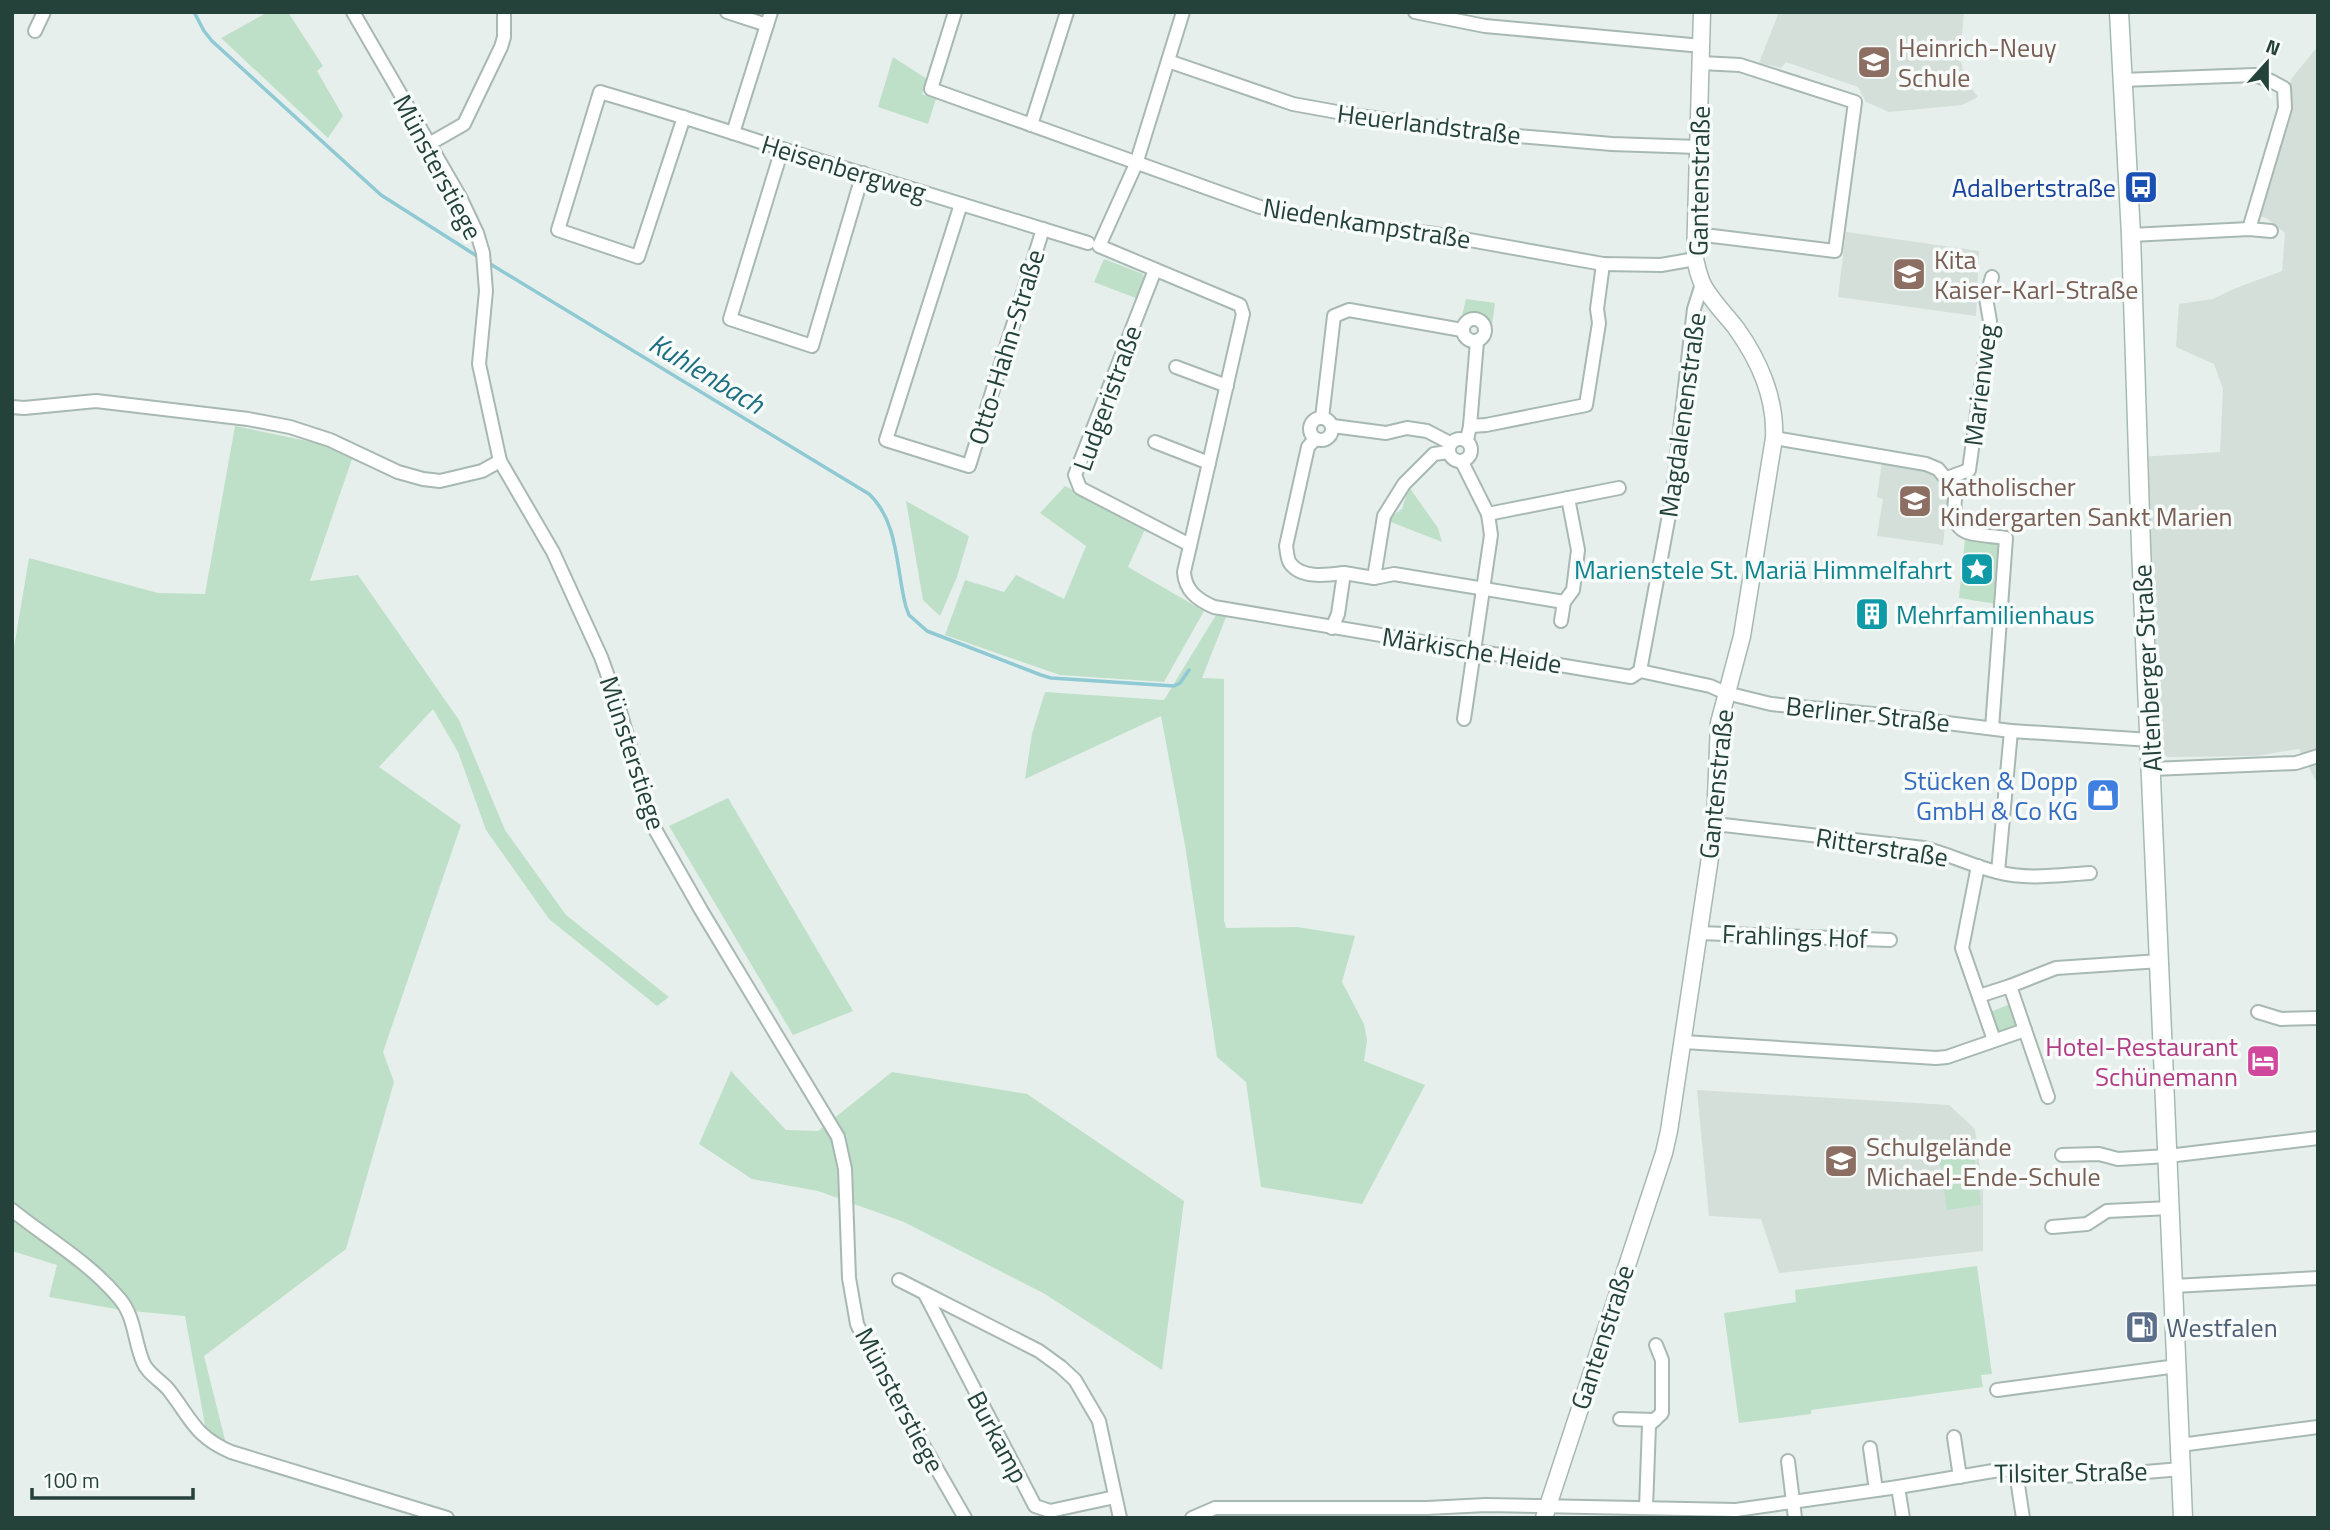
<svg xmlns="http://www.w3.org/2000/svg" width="2330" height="1530" viewBox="0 0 2330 1530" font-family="'Titillium Web',sans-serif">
<rect width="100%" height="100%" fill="#e6efeb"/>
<g fill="#d4dfda">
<polygon points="1779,12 1964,12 1960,57 1965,80 1978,97 1962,105 1889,112 1866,102 1858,87 1786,62 1781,68 1759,63"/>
<polygon points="2318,46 2318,785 2299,749 2256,756 2168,757 2152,747 2139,457 2220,452 2223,389 2214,364 2176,347 2179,304 2213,299 2236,288 2282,271 2285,233 2266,218 2259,216 2257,182 2292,78"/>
<polygon points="1846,232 1979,251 1976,316 1838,297"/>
<polygon points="1882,462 1934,472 1949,490 1943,545 1877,536 1883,499 1877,497"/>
<polygon points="1697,1090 1949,1105 1975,1129 1983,1193 1983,1251 1779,1273 1761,1219 1709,1216"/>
</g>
<g fill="#bfe0c8">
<polygon points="268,12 288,12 323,66 317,71 343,116 328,138 221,38"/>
<polygon points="893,57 927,79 922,94 936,99 928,124 878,107"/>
<polygon points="1104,259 1143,274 1145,280 1138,299 1094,282"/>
<polygon points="1466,299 1495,303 1492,324 1477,313 1462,316"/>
<polygon points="235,426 317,443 352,459 310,581 358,575 459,720 505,830 566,915 669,997 657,1006 549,919 486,830 458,752 433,709 379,767 461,825 383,1052 394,1082 346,1249 204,1356 226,1444 207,1436 185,1316 121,1310 49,1297 57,1265 12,1251 12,647 14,647 29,558 158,593 205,594"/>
<polygon points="1065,486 1146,527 1128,567 1204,611 1164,682 1060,675 945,635 965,580 1004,592 1016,575 1064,599 1086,546 1040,513"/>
<polygon points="1409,487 1438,528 1442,542 1386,520 1402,509"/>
<polygon points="906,501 969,536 957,577 940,616 923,600"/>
<polygon points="1965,539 1995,543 2001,550 1996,604 1959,598"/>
<polygon points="1216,615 1226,617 1202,678 1224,679 1224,920 1226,928 1297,927 1355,936 1342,982 1364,1024 1367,1040 1364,1061 1425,1085 1362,1204 1261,1187 1246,1082 1217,1057 1185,845 1161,716 1025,779 1032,734 1045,692 1164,700"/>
<polygon points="728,798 853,1011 793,1035 669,826"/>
<polygon points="2013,1003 2019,1026 2002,1032 1997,1030 1990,1012"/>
<polygon points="731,1071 786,1130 818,1131 892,1072 1027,1094 1184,1201 1162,1370 1045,1294 904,1222 818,1191 752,1179 699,1144"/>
<polygon points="1971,1136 1981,1205 1947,1210 1937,1141"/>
<polygon points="1977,1266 1992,1374 1981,1375 1983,1387 1811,1410 1811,1414 1739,1423 1724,1313 1796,1302 1795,1290"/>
</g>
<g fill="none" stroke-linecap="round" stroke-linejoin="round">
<g stroke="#8ec9d4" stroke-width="3.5">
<polyline points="194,12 204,31 212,41 381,195 480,258"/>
<path d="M487 262 869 494C899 522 896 570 906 607L909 615 927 631 1041 675 1051 678 1174 686 1180 683 1189 670"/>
</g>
<g stroke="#a8b8b2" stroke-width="16">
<g id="minor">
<polyline points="353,12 460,197 477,233 483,253 486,291 479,364 500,461 553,552 601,657 618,704 652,824 701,910 838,1137 845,1169 849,1278 857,1324 872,1356 965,1518"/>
<polyline points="727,12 767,25"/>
<polyline points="955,12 931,89 1260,207 1335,223 1436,234 1603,264 1661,265 1695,259"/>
<path d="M1183 12 1136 164 1099 246 1240 305 1243 314 1184 572C1185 591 1198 600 1214 607L1631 677 1640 671 1710 686 1726 693 1771 704 1883 715 2011 731 2151 740"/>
<polyline points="1415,12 1485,26 1702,46"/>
<polyline points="35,31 44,12"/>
<polyline points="1168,61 1293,104 1359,116 1482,133 1612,144 1698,147"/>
<polyline points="2122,80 2255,75 2271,81 2284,88 2285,108 2249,229"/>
<path d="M684 117 638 257 558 230 600 92C661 110 722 129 782 149L1088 243"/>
<polyline points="1031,125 1067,12"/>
<polyline points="733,133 771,12"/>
<polyline points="429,144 464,124 501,47 504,37 504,12"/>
<polyline points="782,149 730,319 812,346 863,173"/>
<polyline points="961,204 886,440 969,466 1043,229"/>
<polyline points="1696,234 1835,251 1855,102 1740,65 1701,63"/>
<polyline points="2131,235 2249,229 2271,231"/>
<polyline points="1155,270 1075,475 1080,488 1190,545"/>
<circle cx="1474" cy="330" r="11"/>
<polyline points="1176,367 1227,386"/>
<polyline points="12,407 24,408 96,401 248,419 290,427 330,440 398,472 423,479 440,481 482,471 500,461"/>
<circle cx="1321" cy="429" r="11"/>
<polyline points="1322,418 1334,316 1349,310 1462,330"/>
<polyline points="1333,426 1386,433 1407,428 1427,431 1450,443"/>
<polyline points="1470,426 1486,425 1586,405 1599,323 1597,309 1603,264"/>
<path d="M1774 438 1926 464 1938 469 1956 491C1949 539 1965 532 2006 538L1992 728"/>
<circle cx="1460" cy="450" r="11"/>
<path d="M1315 439 1308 447 1286 546C1287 551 1287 559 1290 563 1301 579 1327 575 1344 573L1338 614 1332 628"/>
<polyline points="1467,440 1470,426 1477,341"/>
<polyline points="1155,442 1209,463"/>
<polyline points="1462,462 1488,514 1491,535 1464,719"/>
<polyline points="1947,478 1969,470 1990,321 1986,298 1992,277"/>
<polyline points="1488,514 1619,488"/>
<polyline points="1344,573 1374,578 1394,574 1564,602"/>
<polyline points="1374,578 1384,516 1404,484 1434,454 1448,452"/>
<polyline points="1561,621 1564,602 1573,590 1578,550 1568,498"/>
<polyline points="1640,671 1672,499 1694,309 1702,284"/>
<polyline points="2152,769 2296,763 2318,756"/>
<path d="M1715 824 1924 848C1949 854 1972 866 1997 872 2027 880 2059 875 2090 873"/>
<polyline points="1978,866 1962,948 1994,1040"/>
<polyline points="1998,872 2011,731"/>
<polyline points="1699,933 1890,940"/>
<polyline points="2010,986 2056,968 2160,961"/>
<polyline points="2258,1012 2281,1019 2318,1018"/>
<polyline points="2025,1030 2048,1097"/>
<polyline points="1684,1042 1936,1058 1947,1057 2025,1030 2010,986 1979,996"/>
<polyline points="2062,1155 2099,1154 2118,1159 2168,1156 2318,1138"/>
<path d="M12 1210C48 1239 89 1262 119 1298 135 1316 134 1341 143 1362 147 1373 160 1380 168 1389 191 1418 194 1436 231 1452L447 1518"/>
<polyline points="2052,1227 2087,1224 2107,1211 2170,1208"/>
<polyline points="899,1280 1039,1351 1061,1367 1075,1380 1099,1421 1120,1518"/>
<polyline points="2174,1286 2318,1278"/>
<polyline points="925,1294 1035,1506 1050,1511 1115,1497"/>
<polyline points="1997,1390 2177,1366"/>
<polyline points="1620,1419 1655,1420"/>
<polyline points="1954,1437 1960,1477"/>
<polyline points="2180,1445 2318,1427"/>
<polyline points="1870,1448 1876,1490"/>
<polyline points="1788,1461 1795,1518"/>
<polyline points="2016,1472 2023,1518"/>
<polyline points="1898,1487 1903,1518"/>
<polyline points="1646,1508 1649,1425 1662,1413 1662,1360 1656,1345"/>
<polyline points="1192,1518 1215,1508 1427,1508 1486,1505 1736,1510 1898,1487 2005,1469 2027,1476 2110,1475 2181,1469"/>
</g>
</g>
<g stroke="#a8b8b2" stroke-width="19">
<path id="tertiary" d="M1544 1518 1664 1153 1669 1131 1715 824 1719 723 1742 636 1774 438C1776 399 1759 360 1736 328 1725 314 1711 300 1703 285 1699 277 1697 267 1695 259L1702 12"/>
</g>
<g stroke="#a4bbb3" stroke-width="21">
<polyline id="secondary" points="2119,12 2131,235 2141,547 2183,1518"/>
</g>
<use href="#minor" stroke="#fff" stroke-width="12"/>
<use href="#tertiary" stroke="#fff" stroke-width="16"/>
<use href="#secondary" stroke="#fff" stroke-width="18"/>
</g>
<defs>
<g id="school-square" transform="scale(1.75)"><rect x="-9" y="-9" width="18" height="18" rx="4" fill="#8d6e63" stroke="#f7fbf9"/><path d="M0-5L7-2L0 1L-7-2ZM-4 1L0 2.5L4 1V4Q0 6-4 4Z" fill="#fff"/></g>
<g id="bus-square" transform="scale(1.75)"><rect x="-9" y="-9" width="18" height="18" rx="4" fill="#1a4fb4" stroke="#f7fbf9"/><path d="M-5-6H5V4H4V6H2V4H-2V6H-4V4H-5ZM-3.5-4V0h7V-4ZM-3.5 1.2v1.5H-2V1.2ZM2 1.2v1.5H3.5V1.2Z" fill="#fff"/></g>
<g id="sight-square" transform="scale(1.75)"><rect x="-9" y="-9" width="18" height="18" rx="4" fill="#0f9aa8" stroke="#f7fbf9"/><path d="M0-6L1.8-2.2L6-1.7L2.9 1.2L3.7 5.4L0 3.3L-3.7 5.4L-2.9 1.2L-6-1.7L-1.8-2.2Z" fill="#fff"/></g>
<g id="building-square" transform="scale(1.75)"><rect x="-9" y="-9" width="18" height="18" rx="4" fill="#0f9aa8" stroke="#f7fbf9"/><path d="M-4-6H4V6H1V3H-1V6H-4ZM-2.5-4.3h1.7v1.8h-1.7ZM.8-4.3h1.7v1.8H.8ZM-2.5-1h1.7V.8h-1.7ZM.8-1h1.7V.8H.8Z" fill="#fff"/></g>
<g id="shop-square" transform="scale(1.75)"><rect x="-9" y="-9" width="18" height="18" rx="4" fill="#3f7fe0" stroke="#f7fbf9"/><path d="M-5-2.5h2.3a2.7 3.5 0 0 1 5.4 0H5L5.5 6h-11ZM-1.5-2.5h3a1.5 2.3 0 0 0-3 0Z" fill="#fff"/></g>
<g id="hotel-square" transform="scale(1.75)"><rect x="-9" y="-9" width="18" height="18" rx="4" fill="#d1479c" stroke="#f7fbf9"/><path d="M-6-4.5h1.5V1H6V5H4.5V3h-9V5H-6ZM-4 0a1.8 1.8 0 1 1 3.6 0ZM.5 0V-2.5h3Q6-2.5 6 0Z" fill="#fff"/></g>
<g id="fuel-square" transform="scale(1.75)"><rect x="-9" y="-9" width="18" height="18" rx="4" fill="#5c6f8a" stroke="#f7fbf9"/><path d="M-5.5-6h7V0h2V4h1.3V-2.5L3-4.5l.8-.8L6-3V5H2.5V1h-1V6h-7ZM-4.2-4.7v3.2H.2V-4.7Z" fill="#fff"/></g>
</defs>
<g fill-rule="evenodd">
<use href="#school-square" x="1874" y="62"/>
<use href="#bus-square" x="2141" y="187"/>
<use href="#school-square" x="1909" y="274"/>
<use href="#school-square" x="1915" y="501"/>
<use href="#sight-square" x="1977" y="569"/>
<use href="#building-square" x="1872" y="614"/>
<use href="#shop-square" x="2103" y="795"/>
<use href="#hotel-square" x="2263" y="1061"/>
<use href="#school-square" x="1841" y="1161"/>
<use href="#fuel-square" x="2142" y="1327"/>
</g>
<g text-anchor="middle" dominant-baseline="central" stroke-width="7" stroke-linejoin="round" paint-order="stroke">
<g font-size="26" fill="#785e54" stroke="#f7fbf9" text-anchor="start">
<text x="1898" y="47">Heinrich-Neuy<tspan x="1898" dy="30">Schule</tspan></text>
<text x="1934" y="259">Kita<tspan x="1934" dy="30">Kaiser-Karl-Straße</tspan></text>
<text x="1940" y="486">Katholischer<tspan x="1940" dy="30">Kindergarten Sankt Marien</tspan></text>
<text x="1866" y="1146">Schulgelände<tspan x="1866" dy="30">Michael-Ende-Schule</tspan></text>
</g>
<g font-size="26" fill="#24423a" stroke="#f7fbf9">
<text transform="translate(1429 124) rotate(7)">Heuerlandstraße</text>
<text transform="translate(438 167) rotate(62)">Münsterstiege</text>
<text transform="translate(844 168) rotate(17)">Heisenbergweg</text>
<text transform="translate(1699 181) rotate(-89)">Gantenstraße</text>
<text transform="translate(1367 223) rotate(9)">Niedenkampstraße</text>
<text transform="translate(1006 347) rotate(-73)">Otto-Hahn-Straße</text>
<text transform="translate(1980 385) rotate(-83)">Marienweg</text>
<text transform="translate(1107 398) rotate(-70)">Ludgeristraße</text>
<text transform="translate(1682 415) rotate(-82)">Magdalenenstraße</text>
<text transform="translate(1472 650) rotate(9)">Märkische Heide</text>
<text transform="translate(2147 668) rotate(-93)">Altenberger Straße</text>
<text transform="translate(1868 714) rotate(6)">Berliner Straße</text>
<text transform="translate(633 753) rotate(72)">Münsterstiege</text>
<text transform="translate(1716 784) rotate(-84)">Gantenstraße</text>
<text transform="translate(1882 847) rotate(9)">Ritterstraße</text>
<text transform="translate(1795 936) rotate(2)">Frahlings Hof</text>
<text transform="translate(1602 1337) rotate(-72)">Gantenstraße</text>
<text transform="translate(900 1400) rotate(62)">Münsterstiege</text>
<text transform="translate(998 1437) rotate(62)">Burkamp</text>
<text transform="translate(2071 1472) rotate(-1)">Tilsiter Straße</text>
</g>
<g font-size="26" fill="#164399" stroke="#f7fbf9" text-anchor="end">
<text x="2116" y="187">Adalbertstraße</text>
</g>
<g font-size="26" fill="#0d838f" stroke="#f7fbf9" text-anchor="end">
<text x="1952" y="569">Marienstele St. Mariä Himmelfahrt</text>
<text x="1896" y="614" text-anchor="start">Mehrfamilienhaus</text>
</g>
<g font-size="26" fill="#366cbe" stroke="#f7fbf9" text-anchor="end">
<text x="2078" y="780">Stücken &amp; Dopp<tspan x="2078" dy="30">GmbH &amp; Co KG</tspan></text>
</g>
<g font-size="26" fill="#b23c85" stroke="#f7fbf9" text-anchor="end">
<text x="2238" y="1046">Hotel-Restaurant<tspan x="2238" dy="30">Schünemann</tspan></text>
</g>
<g font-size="26" fill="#4e5e75" stroke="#f7fbf9" text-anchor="start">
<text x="2166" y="1327">Westfalen</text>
</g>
<g font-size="28" font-style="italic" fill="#1c6f80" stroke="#f7fbf9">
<text transform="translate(707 373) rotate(31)">Kuhlenbach</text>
</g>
</g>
<rect width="2330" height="1530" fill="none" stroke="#24423a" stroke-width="28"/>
<g transform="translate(2267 63) rotate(21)" stroke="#f7fbf9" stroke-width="5" paint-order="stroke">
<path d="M0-5L12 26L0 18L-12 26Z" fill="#24423a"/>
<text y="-10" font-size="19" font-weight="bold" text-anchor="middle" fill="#24423a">N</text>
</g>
<path d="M32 1488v10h161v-10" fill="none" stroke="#24423a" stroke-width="3.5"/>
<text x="42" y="1488" font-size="21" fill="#24423a" stroke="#f7fbf9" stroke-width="5" paint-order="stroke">100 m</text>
</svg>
